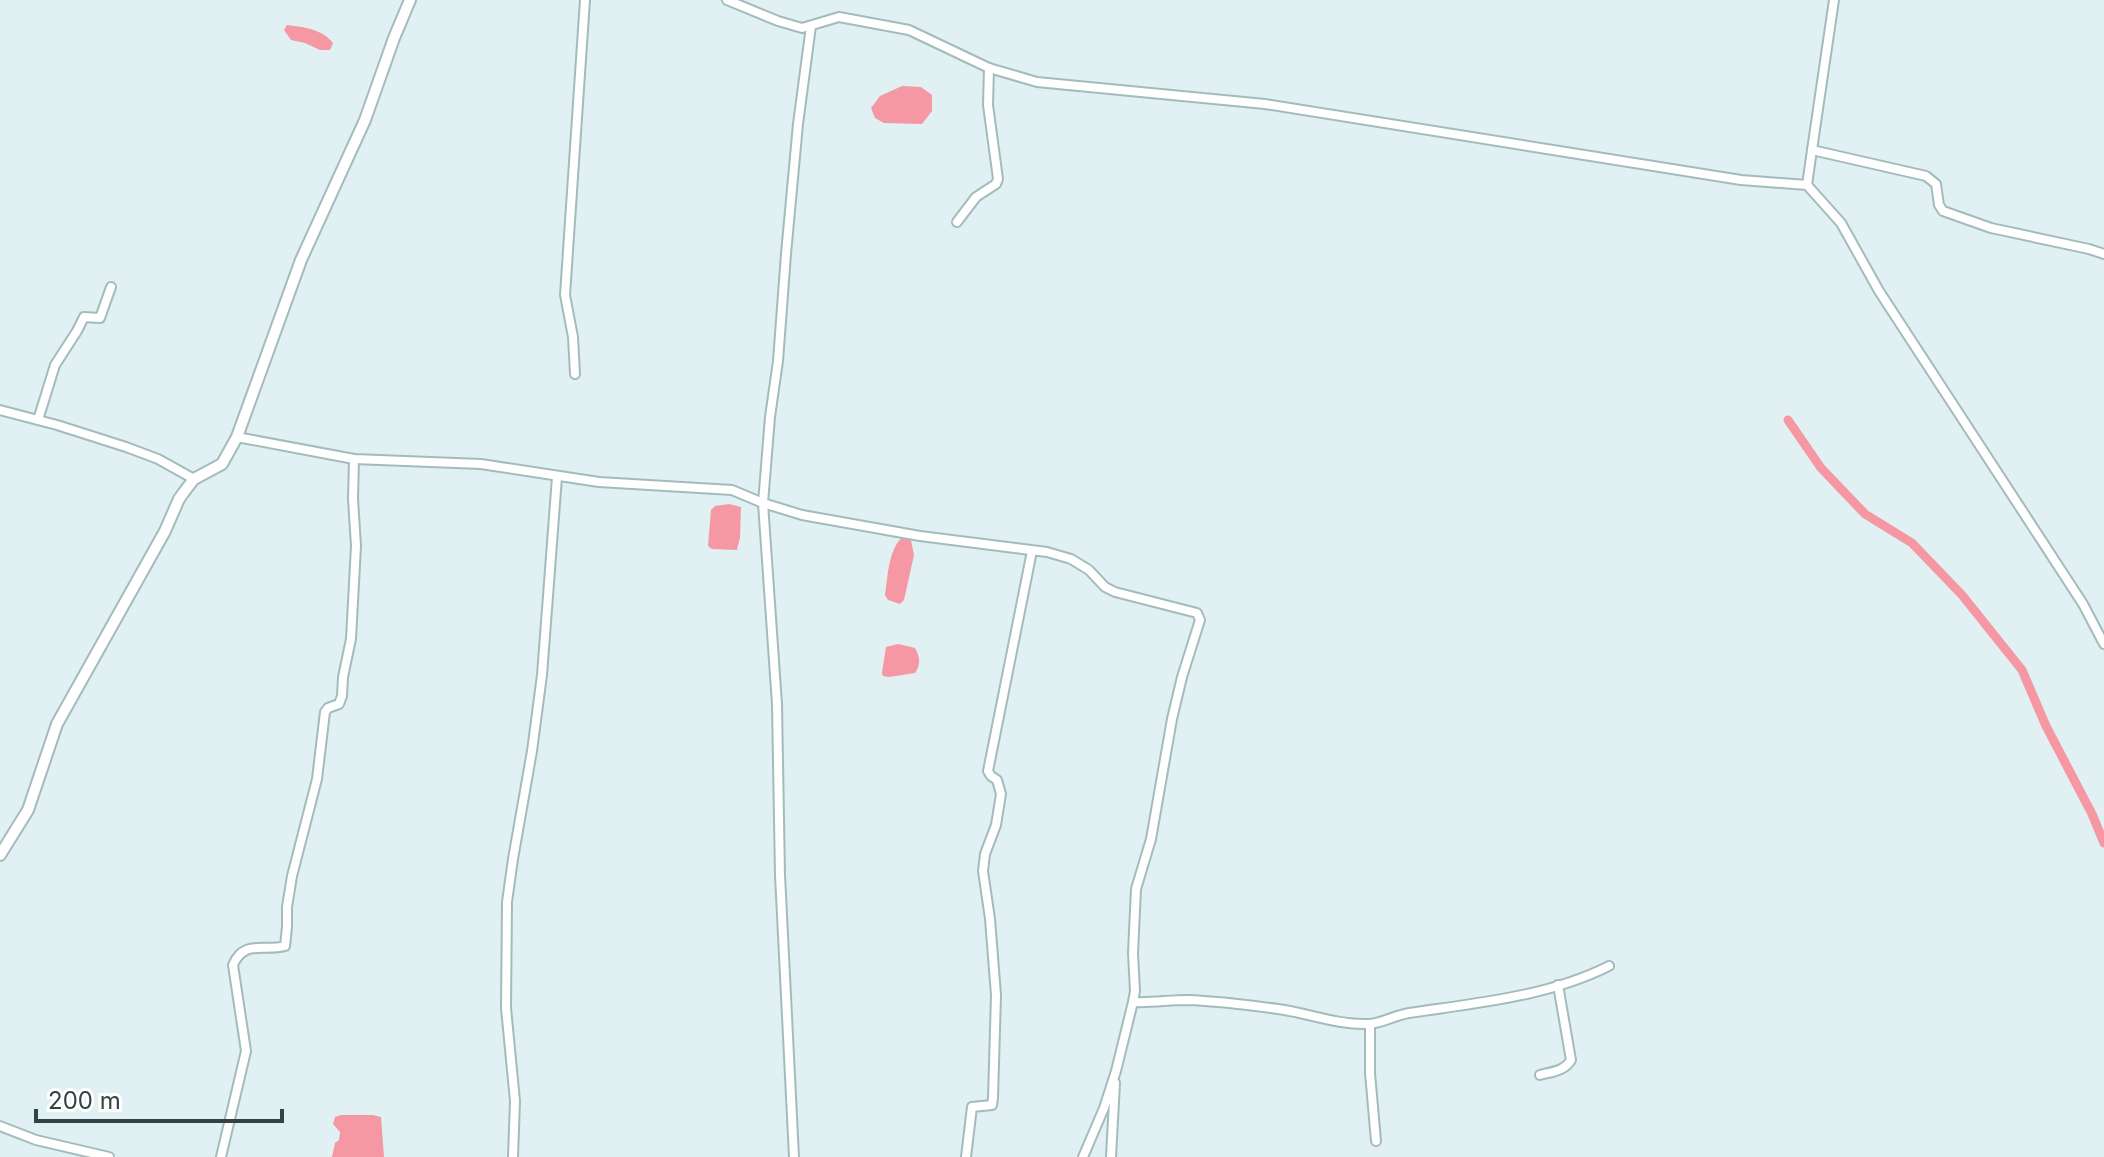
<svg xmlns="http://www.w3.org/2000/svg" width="2104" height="1157" viewBox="0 0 2104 1157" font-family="Inter,sans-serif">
<rect width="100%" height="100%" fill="#e1f0f2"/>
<g fill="#f697a4">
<path d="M287 25C304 27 322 29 333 43L330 50H320L305 43 291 40 284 30Z"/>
<polygon points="902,86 921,87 932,95 932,111 922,124 884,123 875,118 871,108 880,96"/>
<polygon points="729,504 741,507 740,538 737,550 712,549 708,546 711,510 715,506"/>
<path d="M904 536 911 540 914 555 904 600 900 604 888 600 885 595C888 577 888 548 904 536Z"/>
<path d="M898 644 915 648C920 657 921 664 915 673L889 677 883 676 882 673 886 647Z"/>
<polygon points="341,1115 373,1115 381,1117 384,1157 332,1157 335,1143 339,1140 340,1132 333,1124 335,1117"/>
</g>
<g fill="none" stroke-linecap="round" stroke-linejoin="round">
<polyline stroke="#f697a4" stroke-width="9" points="1788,420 1821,468 1865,514 1912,543 1962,595 2022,670 2046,726 2092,814 2104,843"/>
<g stroke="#a4bbbe" stroke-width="12">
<g id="minor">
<polyline points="727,0 778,21 802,28 839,17 909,30 989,68 1037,82 1265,104 1741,180 1807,185 1841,223 1879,291 2083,604 2104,644"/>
<polyline points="1834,0 1812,150 1926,176 1936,184 1939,205 1943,211 1991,228 2089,249 2104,254"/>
<polyline points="1807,185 1812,150"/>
<polyline points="957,222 976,197 996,184 998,179 988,105 989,68"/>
<polyline points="575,374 573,337 565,295 585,0"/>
<polyline points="0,410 57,425 126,447 158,459 194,479"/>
<polyline points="38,420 55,365 77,331 84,317 100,318 111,287"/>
<path d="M237 437 354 459 481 464 599 482 732 490 763 503 802 515 920 536 1047 552 1071 559 1089 570 1105 587 1115 592 1197 613 1200 620 1182 677 1172 719 1151 839 1136 889 1133 953 1135 991 1133 1002C1151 1003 1169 1000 1187 1000 1217 1001 1249 1005 1278 1009 1308 1013 1337 1025 1368 1024 1381 1024 1395 1015 1409 1013 1476 1003 1547 997 1609 966"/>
<polyline points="1370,1024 1370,1073 1376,1141"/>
<path d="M1540 1075C1551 1072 1565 1071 1571 1060L1558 985"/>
<polyline points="0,1126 36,1140 109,1157"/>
<path d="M221 1157 246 1051 233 965C244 939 264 952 285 946L287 927V907L292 876 317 779 325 712 328 708 339 704 342 696 343 677 351 639 356 546 353 499 354 459"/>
<polyline points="513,1157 515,1101 506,1008 507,902 513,859 532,751 542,675 557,477"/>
<polyline points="794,1157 780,875 777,704 763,503 770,417 778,361 786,254 798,124 811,26"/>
<polyline points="966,1157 972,1107 992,1105 993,1098 996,995 990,919 983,871 985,854 996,825 1001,794 997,780 991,776 988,771 1032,551"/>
<polyline points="1083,1157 1104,1108 1116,1071 1133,1002"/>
<polyline points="1111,1157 1115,1083"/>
</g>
</g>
<g stroke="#a4bbbe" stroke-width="14">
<polyline id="tertiary" points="0,855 28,810 57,724 165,531 179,499 184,492 194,479 222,464 237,437 301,260 365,120 394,38 410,0"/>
</g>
<use href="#minor" stroke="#fff" stroke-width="8"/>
<use href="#tertiary" stroke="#fff" stroke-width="10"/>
</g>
<path d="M36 1109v12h246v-12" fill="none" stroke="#324344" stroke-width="4"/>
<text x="48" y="1109" font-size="24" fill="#324344" stroke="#ffffff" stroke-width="6" paint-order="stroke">200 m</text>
</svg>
